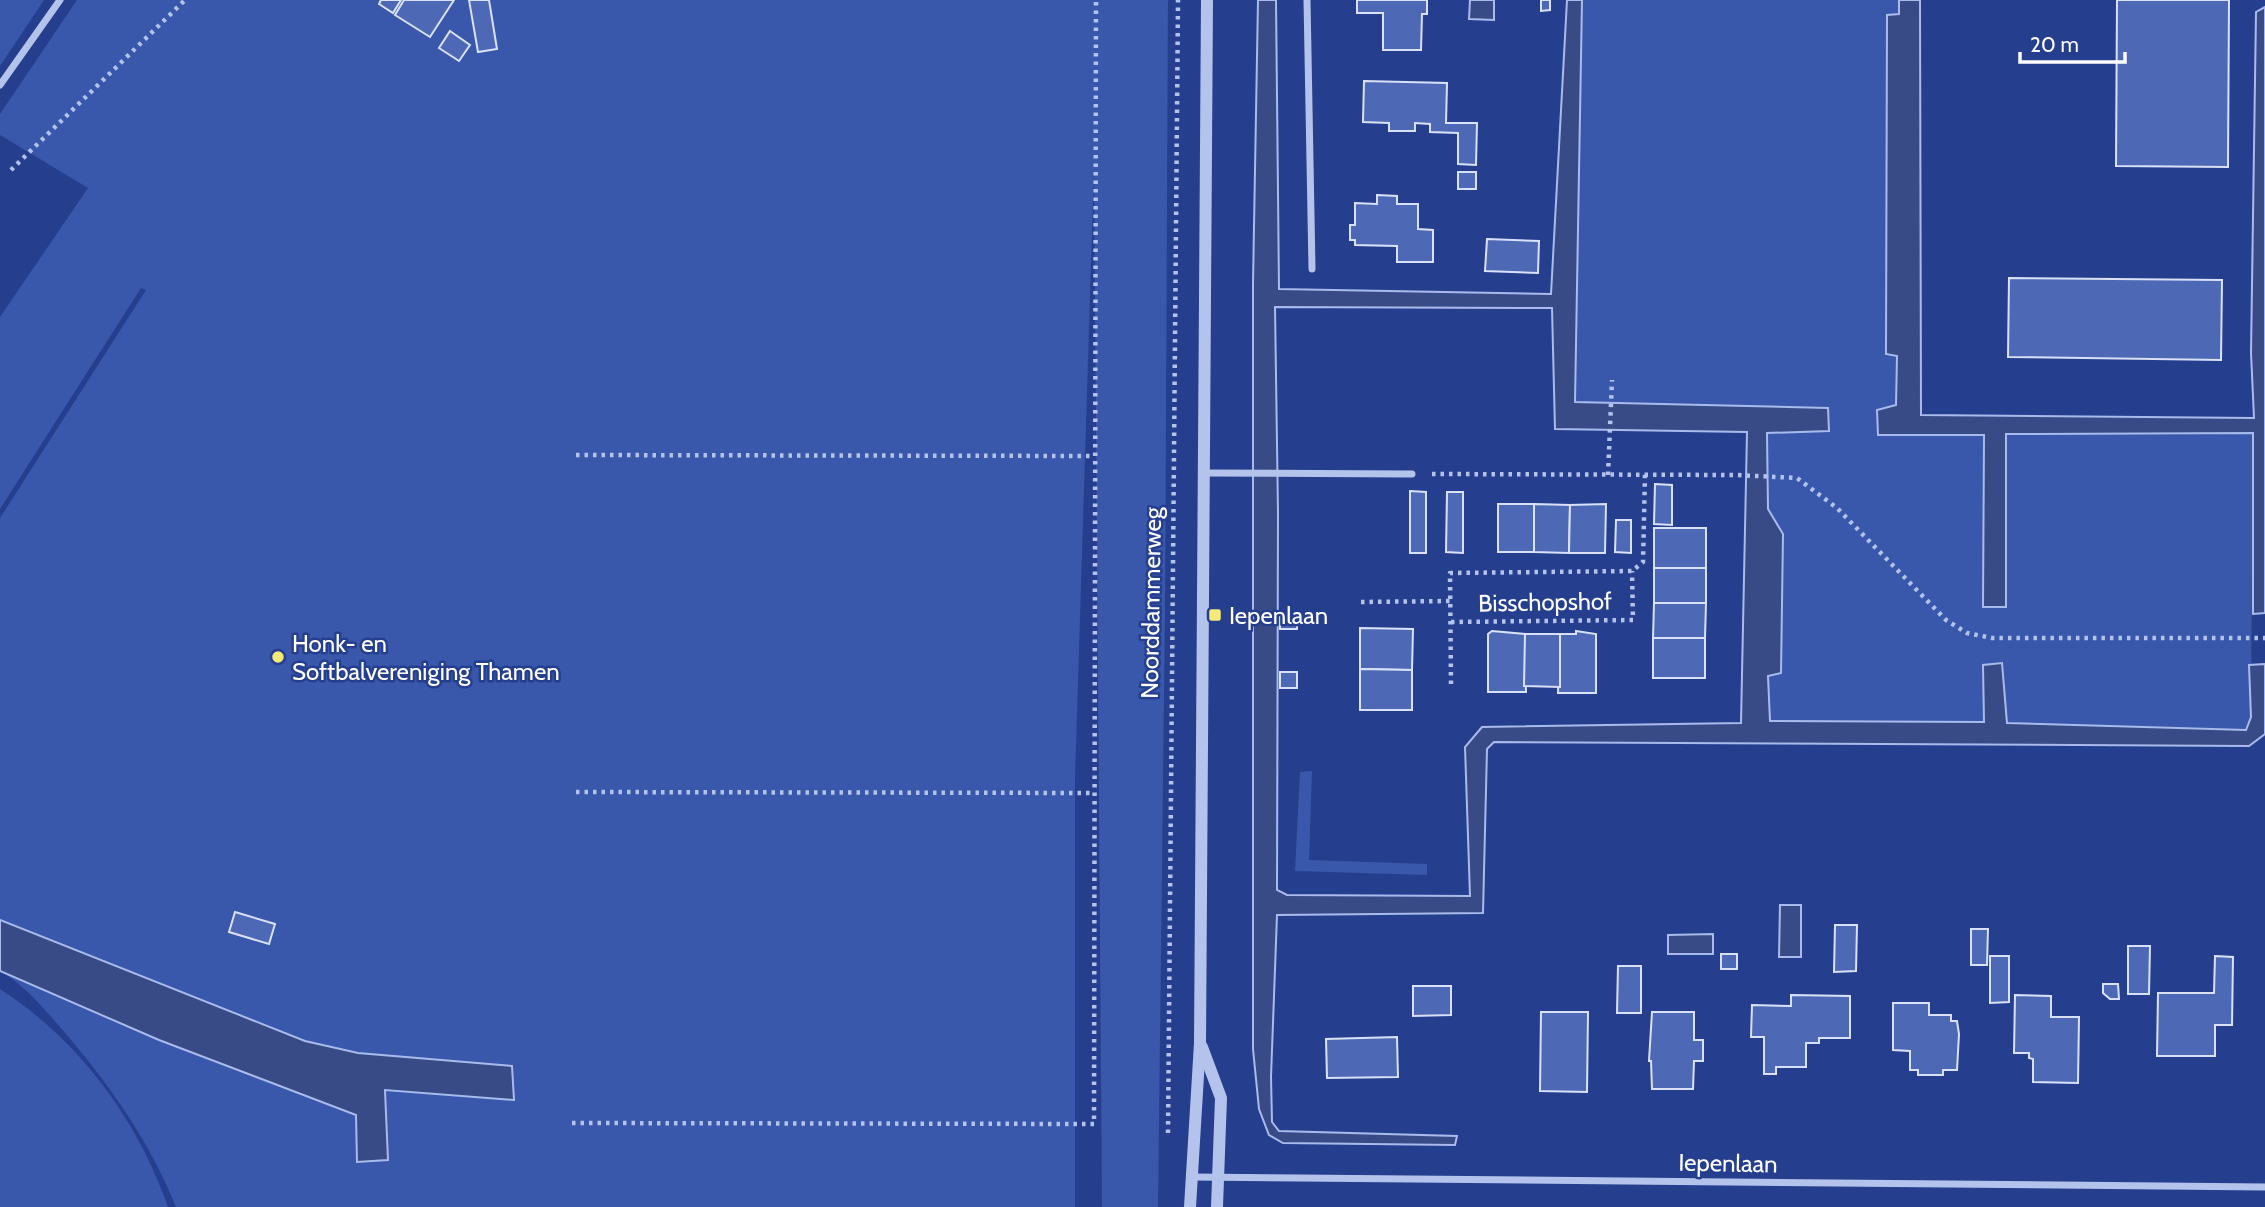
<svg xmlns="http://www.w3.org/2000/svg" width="2265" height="1207" viewBox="0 0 2265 1207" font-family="Cabin,sans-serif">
<rect width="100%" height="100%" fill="#253f8e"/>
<g fill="#3957ab">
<polygon points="0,0 44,0 0,66"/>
<path d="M77 0H1168L1165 616 1158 1207H1102L1094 168 1075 779V1207H176C150 1142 111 1087 66 1034 46 1011 27 987 0 971L159 1040 357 1115 358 1162 388 1160 385 1090 513 1100 512 1066 358 1053 305 1041 0 920V518L146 290 141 288 0 509V317L88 188 0 135V114Z"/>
<polygon points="1582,0 1899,0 1899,15 1887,16 1886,354 1897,356 1896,406 1877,410 1984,434 1984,607 2006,607 2005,434 2253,433 2251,717 2246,730 2006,723 2002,664 1983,665 1984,722 1769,721 1768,676 1781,672 1783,534 1768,509 1767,433 1829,431 1575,403"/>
<polygon points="1312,771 1309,860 1427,864 1427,875 1295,871 1300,772"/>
<path d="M0 989C79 1040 137 1119 168 1207H0Z"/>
</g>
<g fill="#384b86" stroke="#a9bbec" stroke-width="2" fill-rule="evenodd">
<path d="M1258 0H1276L1279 289 1551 294 1567 0H1582L1575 402 1828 408 1829 431 1767 433 1768 509 1783 534 1781 673 1768 676 1770 721 1984 722 1983 665 2002 663 2007 723 2246 730 2251 717 2249 665 2265 664V734L2249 746 1494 742 1487 749 1483 913 1277 915 1271 1077 1272 1122 1279 1131 1457 1136 1455 1145 1283 1143 1269 1135 1259 1109 1253 1049V284ZM1275 307 1552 308 1555 429 1747 432 1741 723 1482 727 1465 747 1470 896 1287 895 1277 890 1278 512Z"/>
<polygon points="1470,0 1494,0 1494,20 1469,19"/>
<polygon points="1899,0 1920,0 1921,415 2254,418 2251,353 2256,12 2265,7 2265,613 2253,614 2253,433 2006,434 2006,607 1983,607 1984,435 1878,435 1877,410 1896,405 1897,356 1886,354 1887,15 1899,14"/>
<polygon points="1780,905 1801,905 1801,957 1779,957"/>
<polygon points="0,920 305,1041 358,1053 512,1066 514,1100 385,1090 388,1160 357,1162 356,1115 159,1040 0,971"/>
<polygon points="1713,934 1713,954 1668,954 1668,935"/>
</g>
<g fill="#4d68b5" stroke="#d9e1f8" stroke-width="2">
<polygon points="381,0 401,0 393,13 379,4"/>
<polygon points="404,0 454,0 430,37 395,15"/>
<polygon points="469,0 489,0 497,49 478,52"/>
<polygon points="1357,0 1427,0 1427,14 1422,14 1421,50 1383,50 1383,13 1357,13"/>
<polygon points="1541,0 1550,0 1550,10 1541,11"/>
<polygon points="2117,0 2229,0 2228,167 2116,166"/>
<polygon points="450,31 470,45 459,61 439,48"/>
<polygon points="1364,81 1447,83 1446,123 1477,123 1476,165 1458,164 1458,133 1430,132 1430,124 1415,123 1415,131 1389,131 1389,123 1363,122"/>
<rect x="1458" y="172" width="18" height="17"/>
<polygon points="1377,195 1397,196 1397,204 1418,204 1418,229 1433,230 1433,262 1397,262 1397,246 1355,245 1355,240 1350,240 1350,225 1355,225 1355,203 1377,204"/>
<polygon points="1487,239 1539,241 1538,273 1485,271"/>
<polygon points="2009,278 2222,280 2221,360 2008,357"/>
<polygon points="1655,484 1672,485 1672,525 1654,524"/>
<polygon points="1410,491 1426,492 1426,553 1410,553"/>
<polygon points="1447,492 1463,492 1463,553 1446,552"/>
<rect x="1498" y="504" width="36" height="48"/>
<polygon points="1534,504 1570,505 1569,553 1534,552"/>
<polygon points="1606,504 1605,553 1569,553 1570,505"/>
<polygon points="1616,520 1631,520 1631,553 1615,552"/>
<rect x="1654" y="528" width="52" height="40"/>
<rect x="1654" y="568" width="52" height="35"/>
<polygon points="1654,603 1706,603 1705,638 1653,638"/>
<rect x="1280" y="613" width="17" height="16"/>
<polygon points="1360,628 1413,629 1412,670 1360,669"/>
<polygon points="1492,631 1525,634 1526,692 1488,692 1488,634"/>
<polygon points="1576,631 1596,634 1596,693 1558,693 1560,634 1576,634"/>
<polygon points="1525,634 1560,634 1560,687 1524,686"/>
<rect x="1653" y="638" width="52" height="40"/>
<polygon points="1360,669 1412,670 1412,710 1360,710"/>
<rect x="1280" y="672" width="17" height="16"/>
<polygon points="235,912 275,924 269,944 229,932"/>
<polygon points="1835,925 1857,925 1856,971 1834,972"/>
<polygon points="1971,929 1988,929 1987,965 1971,965"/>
<polygon points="2128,946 2150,946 2149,994 2128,994"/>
<rect x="1721" y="954" width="16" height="15"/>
<polygon points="1990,956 2009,956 2009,1002 1990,1003"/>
<polygon points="2215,956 2233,957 2232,1025 2215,1025 2215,1056 2157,1056 2158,993 2214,993"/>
<polygon points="1618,966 1641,966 1641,1013 1617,1013"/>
<polygon points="2103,984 2118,984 2119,999 2110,999 2103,993"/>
<polygon points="1413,986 1451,986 1451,1015 1413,1016"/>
<polygon points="1791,995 1850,996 1850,1038 1819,1038 1819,1043 1806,1043 1806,1067 1776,1067 1776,1074 1764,1074 1764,1037 1751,1037 1752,1005 1791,1006"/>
<polygon points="2015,995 2051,996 2051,1017 2079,1017 2078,1083 2033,1082 2033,1059 2029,1058 2029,1053 2014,1053"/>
<polygon points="1893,1003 1929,1003 1929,1015 1951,1015 1951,1021 1957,1021 1959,1034 1957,1070 1943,1070 1943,1075 1918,1075 1918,1070 1910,1070 1910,1051 1893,1050"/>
<polygon points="1541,1012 1588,1012 1587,1092 1540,1091"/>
<polygon points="1652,1012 1694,1012 1694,1040 1703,1040 1703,1061 1694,1061 1693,1089 1652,1089 1651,1061 1649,1061"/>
<polygon points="1397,1037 1398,1077 1327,1078 1326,1039"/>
</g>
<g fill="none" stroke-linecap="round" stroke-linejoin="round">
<g stroke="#b4c3eb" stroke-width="4.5" stroke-dasharray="3.5 5" stroke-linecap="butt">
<polyline points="11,170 185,0"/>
<polyline points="576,455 1093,456"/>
<polyline points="1432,474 1736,475 1797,478 1837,508 1946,620 1967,633 1992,638 2265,638"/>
<polyline points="1608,475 1612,380"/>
<polyline points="1361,602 1450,601"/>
<polyline points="1451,622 1633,620 1632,571"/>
<polyline points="1451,684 1450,573 1632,571 1643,562 1645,474"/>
<polyline points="576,792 1093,793"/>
<polyline points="572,1123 1094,1124 1096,0"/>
<polyline points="1168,1133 1178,0"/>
</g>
<g stroke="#b4c3eb" stroke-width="7">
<polyline points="1307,0 1312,269"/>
<polyline points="0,85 60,0"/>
<polyline points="1203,473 1412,474"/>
<polyline points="1191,1177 2265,1187"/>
</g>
<g stroke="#b4c3eb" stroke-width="12">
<polyline points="1202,1047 1221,1098 1217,1207"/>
<polyline points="1190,1207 1200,1043 1207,0"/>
</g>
</g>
<g fill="#f5e978" stroke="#253f8e" stroke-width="2.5">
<rect x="1208" y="608" width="14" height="14" rx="3.5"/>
<circle cx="278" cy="657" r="7"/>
</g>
<g text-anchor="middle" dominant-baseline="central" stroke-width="5" stroke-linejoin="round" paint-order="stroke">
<g font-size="24" fill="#fff" stroke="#253f8e">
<text transform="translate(1545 602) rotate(-1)">Bisschopshof</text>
<text transform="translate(1151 603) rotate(-89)">Noorddammerweg</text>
<text transform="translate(1728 1163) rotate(1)">Iepenlaan</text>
</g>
<g font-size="24" fill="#fff" stroke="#253f8e" text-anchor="start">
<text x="1229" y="615">Iepenlaan</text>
<text x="292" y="643">Honk- en<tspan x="292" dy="28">Softbalvereniging Thamen</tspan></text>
</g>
</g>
<path d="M2020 52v10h105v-10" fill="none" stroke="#ffffff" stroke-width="3.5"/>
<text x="2030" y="52" font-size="21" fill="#ffffff" stroke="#253f8e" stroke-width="5" paint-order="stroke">20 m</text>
</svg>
